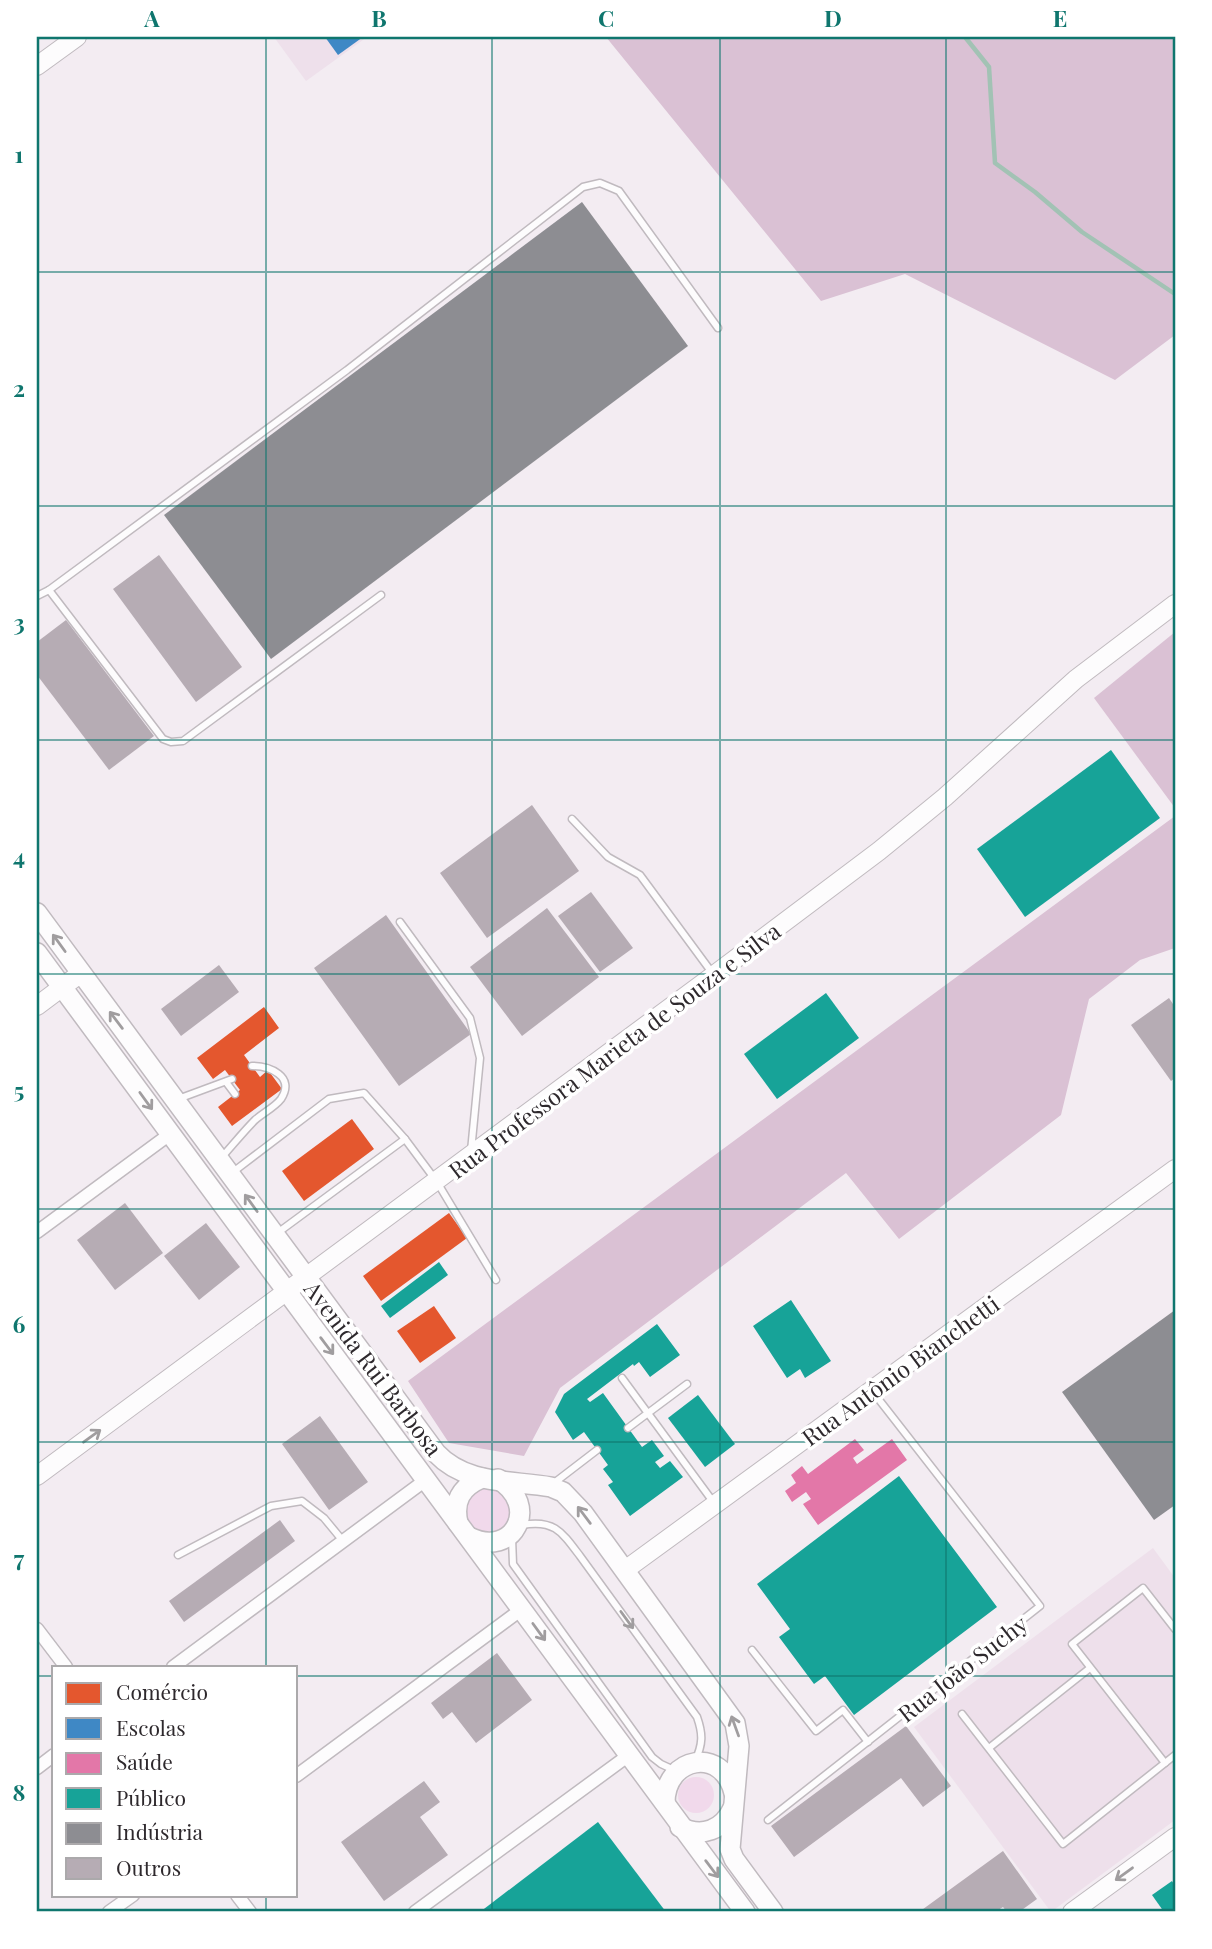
<svg xmlns="http://www.w3.org/2000/svg" width="1212" height="1949" viewBox="0 0 1212 1949" font-family="'Playfair Display',serif">
<rect width="100%" height="100%" fill="#f3ecf2"/>
<g fill="#eee0eb">
<polygon points="274,37 367,37 306,81"/>
<polygon points="1153,1548 1175,1578 1175,1820 1051,1912 914,1727"/>
</g>
<g fill="#f1d9eb">
<circle cx="487" cy="1510" r="24"/>
<circle cx="696" cy="1795" r="18"/>
</g>
<g fill="#dac1d4">
<polygon points="606,37 1175,37 1175,335 1115,380 905,274 821,301"/>
<polygon points="1175,632 1175,808 1094,698"/>
<polygon points="1175,816 1175,948 1140,960 1089,999 1061,1115 899,1239 846,1173 560,1388 524,1456 449,1443 408,1381"/>
</g>
<g fill="#e4572e">
<polygon points="264,1007 279,1028 244,1055 260,1077 268,1070 282,1089 232,1126 218,1107 240,1090 225,1070 213,1079 197,1058"/>
<polygon points="352,1119 374,1149 304,1201 282,1171"/>
<polygon points="449,1213 467,1238 381,1301 363,1276"/>
<polygon points="434,1306 456,1338 420,1363 397,1331"/>
</g>
<polygon fill="#3f88c5" points="325,37 363,37 338,55"/>
<polygon fill="#e377a8" points="855,1439 864,1450 853,1458 857,1464 892,1439 907,1460 818,1525 803,1504 811,1499 806,1492 792,1502 785,1491 796,1483 791,1475 802,1466 808,1474"/>
<g fill="#17a398">
<polygon points="1111,750 1160,818 1025,917 977,849"/>
<polygon points="826,993 859,1038 777,1099 744,1054"/>
<polygon points="439,1262 448,1275 390,1318 381,1306"/>
<polygon points="791,1300 831,1361 805,1378 800,1369 787,1378 753,1326"/>
<polygon points="657,1324 680,1355 650,1377 639,1362 634,1366 633,1364 587,1399 590,1402 603,1393 642,1447 652,1440 664,1456 655,1462 660,1468 670,1461 683,1477 630,1516 608,1485 613,1482 603,1469 608,1465 584,1432 573,1440 555,1412 564,1394"/>
<polygon points="698,1395 735,1444 705,1467 668,1418"/>
<polygon points="899,1476 997,1607 854,1715 825,1676 814,1684 779,1637 790,1629 757,1584"/>
<polygon points="598,1822 666,1912 480,1912"/>
<polygon points="1172,1881 1175,1886 1175,1912 1164,1912 1152,1895"/>
</g>
<g fill="#8d8d92">
<polygon points="582,202 688,346 271,659 164,515"/>
<polygon points="1175,1310 1175,1505 1154,1520 1062,1392"/>
</g>
<g fill="none" stroke-linecap="round" stroke-linejoin="round">
<polyline stroke="#a2c2b4" stroke-width="4.5" points="965,37 989,67 995,163 1035,192 1082,232 1175,294"/>
</g>
<g fill="#b6acb4">
<polygon points="159,555 242,667 196,702 113,589"/>
<polygon points="66,620 154,736 109,770 37,675 37,642"/>
<polygon points="532,805 579,871 487,938 440,873"/>
<polygon points="591,892 633,948 600,972 558,916"/>
<polygon points="547,908 599,977 522,1036 470,967"/>
<polygon points="386,915 471,1034 399,1086 314,968"/>
<polygon points="219,965 239,992 181,1036 161,1009"/>
<polygon points="1169,998 1175,1007 1175,1078 1171,1081 1131,1025"/>
<polygon points="125,1203 163,1253 115,1290 77,1240"/>
<polygon points="206,1223 240,1267 199,1300 164,1256"/>
<polygon points="320,1416 368,1482 329,1510 282,1444"/>
<polygon points="280,1520 295,1541 184,1622 169,1601"/>
<polygon points="497,1653 532,1700 476,1743 452,1712 443,1719 431,1703"/>
<polygon points="906,1726 951,1786 923,1807 901,1778 794,1857 771,1826"/>
<polygon points="424,1781 440,1802 420,1817 448,1855 384,1901 341,1842"/>
<polygon points="1003,1851 1037,1899 1019,1912 1007,1912 1003,1907 995,1912 919,1912"/>
</g>
<g fill="none" stroke-linecap="round" stroke-linejoin="round">
<g stroke="#c0babf" stroke-width="9">
<g id="lane">
<polyline points="49,590 163,739 171,742 183,741 381,595"/>
<polyline points="37,596 49,590 347,370 583,187 600,183 619,191 718,328"/>
<polyline points="572,819 608,857 640,875 713,974"/>
<polyline points="400,922 470,1018 480,1058 471,1151"/>
<polyline points="226,1082 235,1094"/>
<polyline points="178,1099 232,1079"/>
<path d="M221 1158C232 1146 243 1132 255 1120 263 1113 275 1107 281 1099 296 1076 269 1066 252 1066"/>
<polyline points="233,1172 329,1099 364,1093 405,1139"/>
<polyline points="276,1234 405,1139 437,1182 496,1280"/>
<polyline points="622,1378 714,1503"/>
<polyline points="628,1428 687,1384"/>
<polyline points="554,1483 597,1450"/>
<path d="M522 1525C554 1519 562 1532 580 1556L697 1717C703 1734 703 1744 695 1761"/>
<polyline points="512,1538 513,1564 652,1757 661,1764 674,1770"/>
<polyline points="178,1555 271,1506 302,1501 324,1518 343,1541"/>
<polyline points="752,1650 816,1731 843,1710 868,1742"/>
<polyline points="962,1714 1063,1844 1175,1755"/>
<polyline points="989,1748 1090,1668"/>
<polyline points="1165,1763 1072,1644 1143,1588 1175,1629"/>
<polyline points="768,1820 1040,1606 873,1392"/>
</g>
</g>
<g stroke="#c0babf" stroke-width="15">
<g id="street">
<polyline points="37,1232 170,1134"/>
<polyline points="37,1629 66,1667"/>
<polyline points="173,1667 427,1479"/>
<polyline points="37,1768 54,1755"/>
<polyline points="296,1776 522,1609"/>
<polyline points="237,1895 250,1912"/>
<polyline points="109,1912 133,1895"/>
<polyline points="415,1912 629,1755"/>
</g>
</g>
<g stroke="#c0babf" stroke-width="20">
<g id="secondary">
<polyline points="37,66 77,37"/>
<polyline points="37,1006 81,973"/>
<polyline points="37,1476 714,975 879,851 945,797 1076,679 1175,604"/>
<polyline points="625,1570 1175,1169"/>
<polyline points="1072,1912 1175,1837"/>
</g>
</g>
<g stroke="#c0babf" stroke-width="22">
<g id="primary">
<path d="M37 913 436 1453C466 1485 510 1480 551 1487L563 1492 583 1513 735 1723 739 1746 730 1849 734 1859 773 1912"/>
<polyline points="37,953 745,1912"/>
<path d="M458 1523C453 1501 461 1487 482 1478"/>
<path d="M469 1537C514 1559 541 1505 498 1479"/>
<path d="M665 1803C665 1756 723 1746 734 1793"/>
<path d="M680 1827C702 1838 723 1830 733 1808"/>
</g>
</g>
<use href="#lane" stroke="#fdfcfd" stroke-width="6"/>
<use href="#street" stroke="#fdfcfd" stroke-width="12"/>
<use href="#secondary" stroke="#fdfcfd" stroke-width="18"/>
<use href="#primary" stroke="#fdfcfd" stroke-width="19"/>
</g>
<defs><path id="oneway-shaft" d="M-6 0H5M1.5-3L5.5 0L1.5 3" fill="none" stroke-width="1.6" stroke-linecap="round" stroke-linejoin="round" transform="scale(1.75)"/></defs>
<g stroke="#a09d9f">
<use href="#oneway-shaft" transform="translate(59 943) rotate(-126)"/>
<use href="#oneway-shaft" transform="translate(116 1020) rotate(-127)"/>
<use href="#oneway-shaft" transform="translate(146 1101) rotate(54)"/>
<use href="#oneway-shaft" transform="translate(251 1203) rotate(-126)"/>
<use href="#oneway-shaft" transform="translate(327 1346) rotate(53)"/>
<use href="#oneway-shaft" transform="translate(92 1436) rotate(-36)"/>
<use href="#oneway-shaft" transform="translate(584 1515) rotate(-127)"/>
<use href="#oneway-shaft" transform="translate(627 1620) rotate(54)"/>
<use href="#oneway-shaft" transform="translate(539 1632) rotate(54)"/>
<use href="#oneway-shaft" transform="translate(735 1726) rotate(-110)"/>
<use href="#oneway-shaft" transform="translate(712 1869) rotate(53)"/>
<use href="#oneway-shaft" transform="translate(1124 1874) rotate(144)"/>
</g>
<path fill="none" stroke="#0f766e" stroke-width="2" stroke-opacity="0.55" d="M266 37V1667M492 37V1912M720 37V1912M946 37V1912M37 272H1175M37 506H1175M37 740H1175M37 974H1175M37 1209H1175M37 1442H1175M37 1676H54M296 1676H1175M266 1895V1912"/>
<g text-anchor="middle" dominant-baseline="central" stroke-width="7" stroke-linejoin="round" paint-order="stroke">
<g font-size="23" fill="#2e292d" stroke="#fff">
<text transform="translate(614 1050) rotate(-37)">Rua Professora Marieta de Souza e Silva</text>
<text transform="translate(374 1368) rotate(53)">Avenida Rui Barbosa</text>
<text transform="translate(900 1370) rotate(-36)">Rua Antônio Bianchetti</text>
<text transform="translate(962 1668) rotate(-38)">Rua João Suchy</text>
</g>
</g>
<rect width="1212" height="1949" fill="none" stroke="#ffffff" stroke-width="77"/>
<rect x="52" y="1666" width="245" height="231" fill="#ffffff" stroke="#aba9ab" stroke-width="2"/>
<rect x="66" y="1683" width="35" height="21" fill="#e4572e" stroke="#aba9ab" stroke-width="2"/>
<text x="116" y="1700" font-size="21" fill="#2e292d">Comércio</text>
<rect x="66" y="1718" width="35" height="21" fill="#3f88c5" stroke="#aba9ab" stroke-width="2"/>
<text x="116" y="1736" font-size="21" fill="#2e292d">Escolas</text>
<rect x="66" y="1753" width="35" height="21" fill="#e377a8" stroke="#aba9ab" stroke-width="2"/>
<text x="116" y="1770" font-size="21" fill="#2e292d">Saúde</text>
<rect x="66" y="1788" width="35" height="21" fill="#17a398" stroke="#aba9ab" stroke-width="2"/>
<text x="116" y="1806" font-size="21" fill="#2e292d">Público</text>
<rect x="66" y="1823" width="35" height="21" fill="#8d8d92" stroke="#aba9ab" stroke-width="2"/>
<text x="116" y="1840" font-size="21" fill="#2e292d">Indústria</text>
<rect x="66" y="1858" width="35" height="21" fill="#b6acb4" stroke="#aba9ab" stroke-width="2"/>
<text x="116" y="1876" font-size="21" fill="#2e292d">Outros</text>
<rect x="38" y="38" width="1136" height="1872" fill="none" stroke="#0f766e" stroke-width="2.5"/>
<g font-size="23" text-anchor="middle" font-weight="bold" fill="#0f766e">
<text x="152" y="27">A</text>
<text x="379" y="27">B</text>
<text x="606" y="27">C</text>
<text x="833" y="27">D</text>
<text x="1060" y="27">E</text>
<text x="19" y="163">1</text>
<text x="19" y="397">2</text>
<text x="19" y="631">3</text>
<text x="19" y="865">4</text>
<text x="19" y="1099">5</text>
<text x="19" y="1333">6</text>
<text x="19" y="1567">7</text>
<text x="19" y="1801">8</text>
</g>
</svg>
